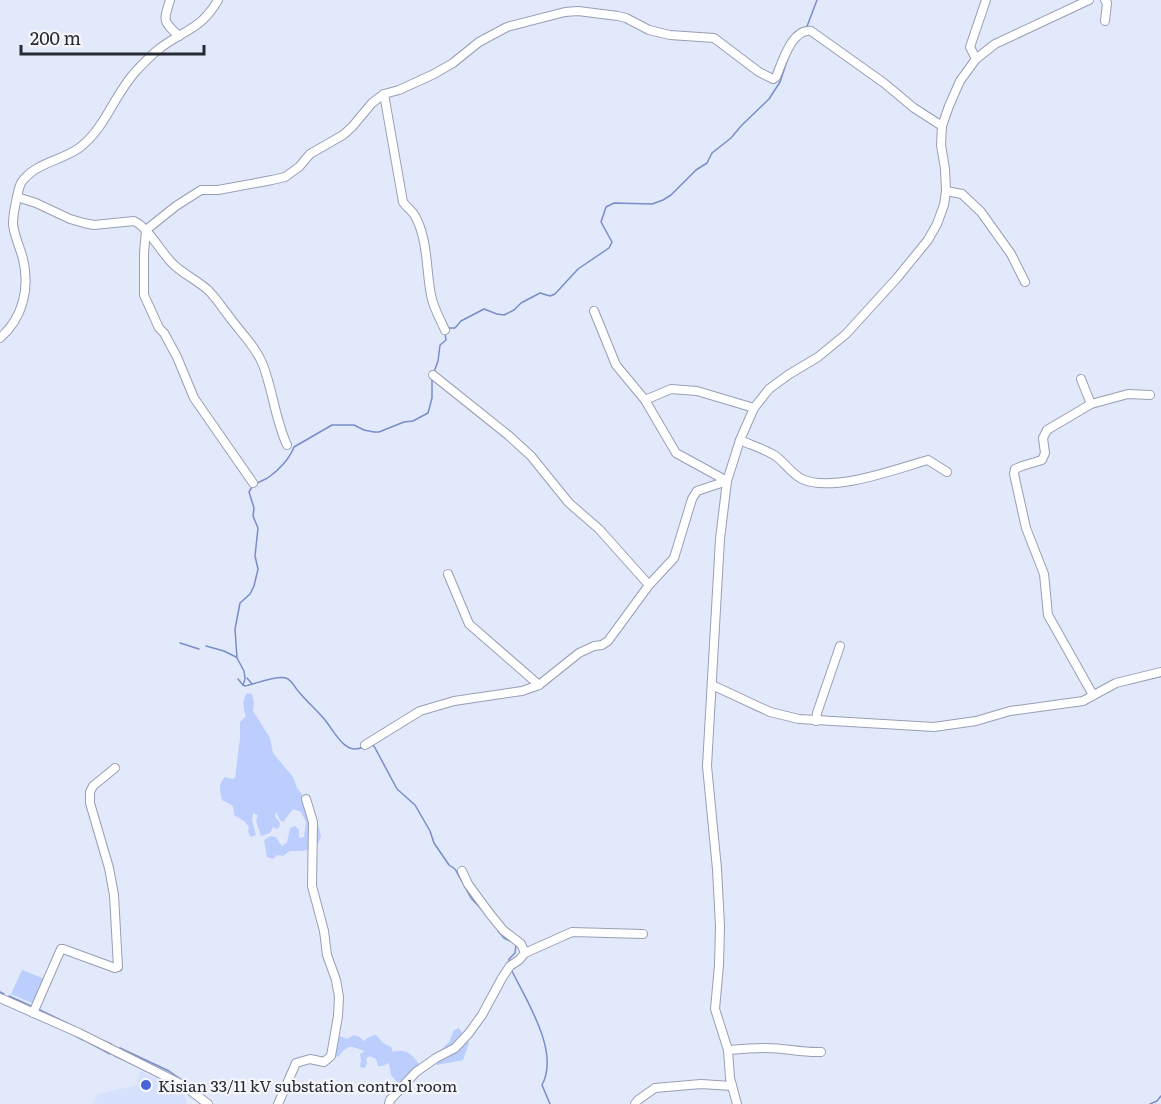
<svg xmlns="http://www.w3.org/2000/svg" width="1161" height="1104" viewBox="0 0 1161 1104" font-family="Literata,serif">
<rect width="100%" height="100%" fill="#e2e9fb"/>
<polygon fill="#d6e1fe" points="140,1071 184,1091 187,1104 92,1104 98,1094 137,1085"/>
<g fill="#bccefe">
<path d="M247 693 252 694 254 702 253 711 270 738 273 753 293 777 297 788 302 794 305 804 313 807 321 836 317 846 303 851H290L283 856 277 855 273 859 267 857 264 840 270 836 276 837 282 846 287 842 290 828 295 826 299 830V838L304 837 306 822 301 812 293 809 283 822 280 820 276 812 275 816 280 823 279 828 276 829 273 827 270 833 261 836 256 821 258 815 253 813 252 820 256 835 251 837 248 832 249 827 244 821 234 815 233 806 222 800C220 792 218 783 225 777L232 779 235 778 240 738V722L246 716C243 708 242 700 247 693Z"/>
<polygon points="22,970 45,979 34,1004 11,994"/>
<polygon points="459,1028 469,1043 463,1060 437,1065 435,1063 440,1058 441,1050 449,1042 454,1030"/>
<path d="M354 1035 360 1037 363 1041 371 1036 376 1035 383 1043 391 1047 393 1052C405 1048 412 1054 419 1064L418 1067 391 1095 388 1094 384 1086 385 1082 393 1084 396 1081 391 1075 389 1063 383 1066H378L376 1059 370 1056 366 1059 367 1063 365 1068 360 1067 361 1060 360 1054 365 1051C351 1047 349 1043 339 1056L335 1057 337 1037 340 1036 347 1039Z"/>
</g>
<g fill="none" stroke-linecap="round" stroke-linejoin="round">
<g stroke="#798dc9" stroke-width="1.5">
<polyline points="806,29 817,0"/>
<polyline points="448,328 455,328 461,321 484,309 497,314 504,315 514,310 521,303 540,293 550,296 555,294 578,269 609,248 612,242 601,222 606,207 614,203 652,204 663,200 671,195 696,170 707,163 712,153 731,138 741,126 769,99 780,82 789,55"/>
<polyline points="434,372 438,361 440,345 446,340 445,333"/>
<path d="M256 484C260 481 265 480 269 477 279 470 290 458 294 447L332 425H354L364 430 374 432H379L404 422 413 421 428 413 432 398V380"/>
<path d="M252 487 249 492 254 508 253 516 258 528 255 556 258 569 254 586 250 594 240 603 235 629 237 658 244 671 245 679 243 685 245 686C255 684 277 675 286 678 292 680 295 688 299 692 307 702 317 710 325 720 334 731 345 756 363 747"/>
<polyline points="180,643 199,649"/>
<polyline points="206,646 224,651 236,657"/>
<polyline points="247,678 252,684"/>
<polyline points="238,679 243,685"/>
<polyline points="370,745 374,746 397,789 415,805 430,831 434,843 449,865 455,869 471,898 483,911"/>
<polyline points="498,928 498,931 504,938 510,941"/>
<polyline points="509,964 509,959 515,953 516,944"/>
<path d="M512 971C527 1002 560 1052 542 1085L550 1104"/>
<polyline points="0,992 4,994"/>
<polyline points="9,996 33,1007"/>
<polyline points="38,1009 75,1027"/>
<polyline points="68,1032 83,1040"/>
<polyline points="101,1040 111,1044"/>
<polyline points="86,1041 110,1054"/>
<polyline points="120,1048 169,1071 199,1092"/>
<polyline points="115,1056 135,1065"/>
<polyline points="1150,1104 1157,1101 1161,1096"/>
</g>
<g stroke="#979fb4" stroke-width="10">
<g id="minor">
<path d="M170 0C163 22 163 21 179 36"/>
<polyline points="1105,0 1107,3 1105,21"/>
<polyline points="976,59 970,47 986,0"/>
<path d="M384 94 403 202C407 208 412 210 415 216 428 239 426 270 431 295 433 307 440 319 445 330"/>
<polyline points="946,191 962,194 981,212 1011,254 1025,282"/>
<path d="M17 197 36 203 70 219 84 223 94 225 134 221C149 228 161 253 174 265 185 275 198 281 208 290 217 299 223 309 231 319 242 334 256 347 263 365 273 391 275 419 287 445"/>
<path d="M0 338C23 318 30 288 23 259 20 247 14 236 13 224 13 214 15 206 17 197 18 192 19 187 21 183 34 163 61 161 79 148 105 129 114 95 136 71 143 64 151 55 159 49 183 30 201 30 218 0"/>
<polyline points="433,375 508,435 531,456 569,503 599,529 649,585"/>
<polyline points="1081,379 1091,404"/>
<polyline points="645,400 671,389 697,391 754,408"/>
<path d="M740 440C751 445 764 449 774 455 784 461 791 474 802 479 833 493 896 469 928 460L947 472"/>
<path d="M253 483 194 398 177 357 164 333 159 328 144 295V253L146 230 176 206 201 190H218L272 180 285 177 299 167 310 154 343 135 352 127 372 103 384 94 399 90 434 74 453 63 479 42 507 27 565 12 578 11 618 16 626 18 649 30 670 35 714 38 759 72 773 79 776 77C782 63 792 28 811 31L884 83 914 108 942 126"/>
<polyline points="448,574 469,624 539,685"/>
<polyline points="712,685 770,712 799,719 934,727 976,721 1010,711 1083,701 1116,683 1161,672"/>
<polyline points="1093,695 1048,615 1044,574 1026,528 1014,474 1015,469 1022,466 1042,460 1045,453 1043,438 1047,430 1091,404 1128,394 1150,395"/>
<polyline points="816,721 817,713 840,646"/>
<polyline points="365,745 420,711 454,701 522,691 539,685 579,653 594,646 602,645 608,641 649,585 674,558 692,499 697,491 727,481 676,453 645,400 616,365 594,311"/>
<polyline points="525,953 572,932 643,934"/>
<polyline points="0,998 79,1033 183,1085 208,1104"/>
<polyline points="33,1013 61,949 63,949 115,968 118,967 114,895 109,868 90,803 90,792 93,786 115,768"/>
<path d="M728 1050C741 1049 754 1048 767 1048 785 1048 803 1053 821 1052"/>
<polyline points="278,1104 296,1063 310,1059 324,1062 331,1056 338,1016 339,997 336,980 327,955 324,931 312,886 313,822 306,799"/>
<polyline points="389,1104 390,1100 416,1072 436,1058 455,1048 469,1033 482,1015 502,978 510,966 519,960 525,953 521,944 503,930 490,914 468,884 462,871"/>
<polyline points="635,1104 638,1100 655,1088 701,1084 732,1086"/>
<polyline points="737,1104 730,1078 728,1050 715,1009 719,965 720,926 717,869 707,766 720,539 727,481 740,440 754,408 769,389 788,375 818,357 846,334 897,278 928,240 937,224 944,205 946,191 945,169 941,145 942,126 949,106 960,81 976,59 995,44 1089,0"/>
</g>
</g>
<use href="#minor" stroke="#fff" stroke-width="8"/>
</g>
<circle fill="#4763d6" stroke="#f5f6fb" stroke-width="2" cx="146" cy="1085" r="6"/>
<g text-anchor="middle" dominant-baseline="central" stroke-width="4.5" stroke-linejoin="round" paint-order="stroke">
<g font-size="16" fill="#272a32" stroke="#f5f6fb" text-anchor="start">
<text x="158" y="1085">Kisian 33/11 kV substation control room</text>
</g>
</g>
<path d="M21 45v9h183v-9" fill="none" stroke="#272a32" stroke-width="3"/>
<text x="30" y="45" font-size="18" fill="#272a32" stroke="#f5f6fb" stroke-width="4.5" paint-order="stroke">200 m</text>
</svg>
